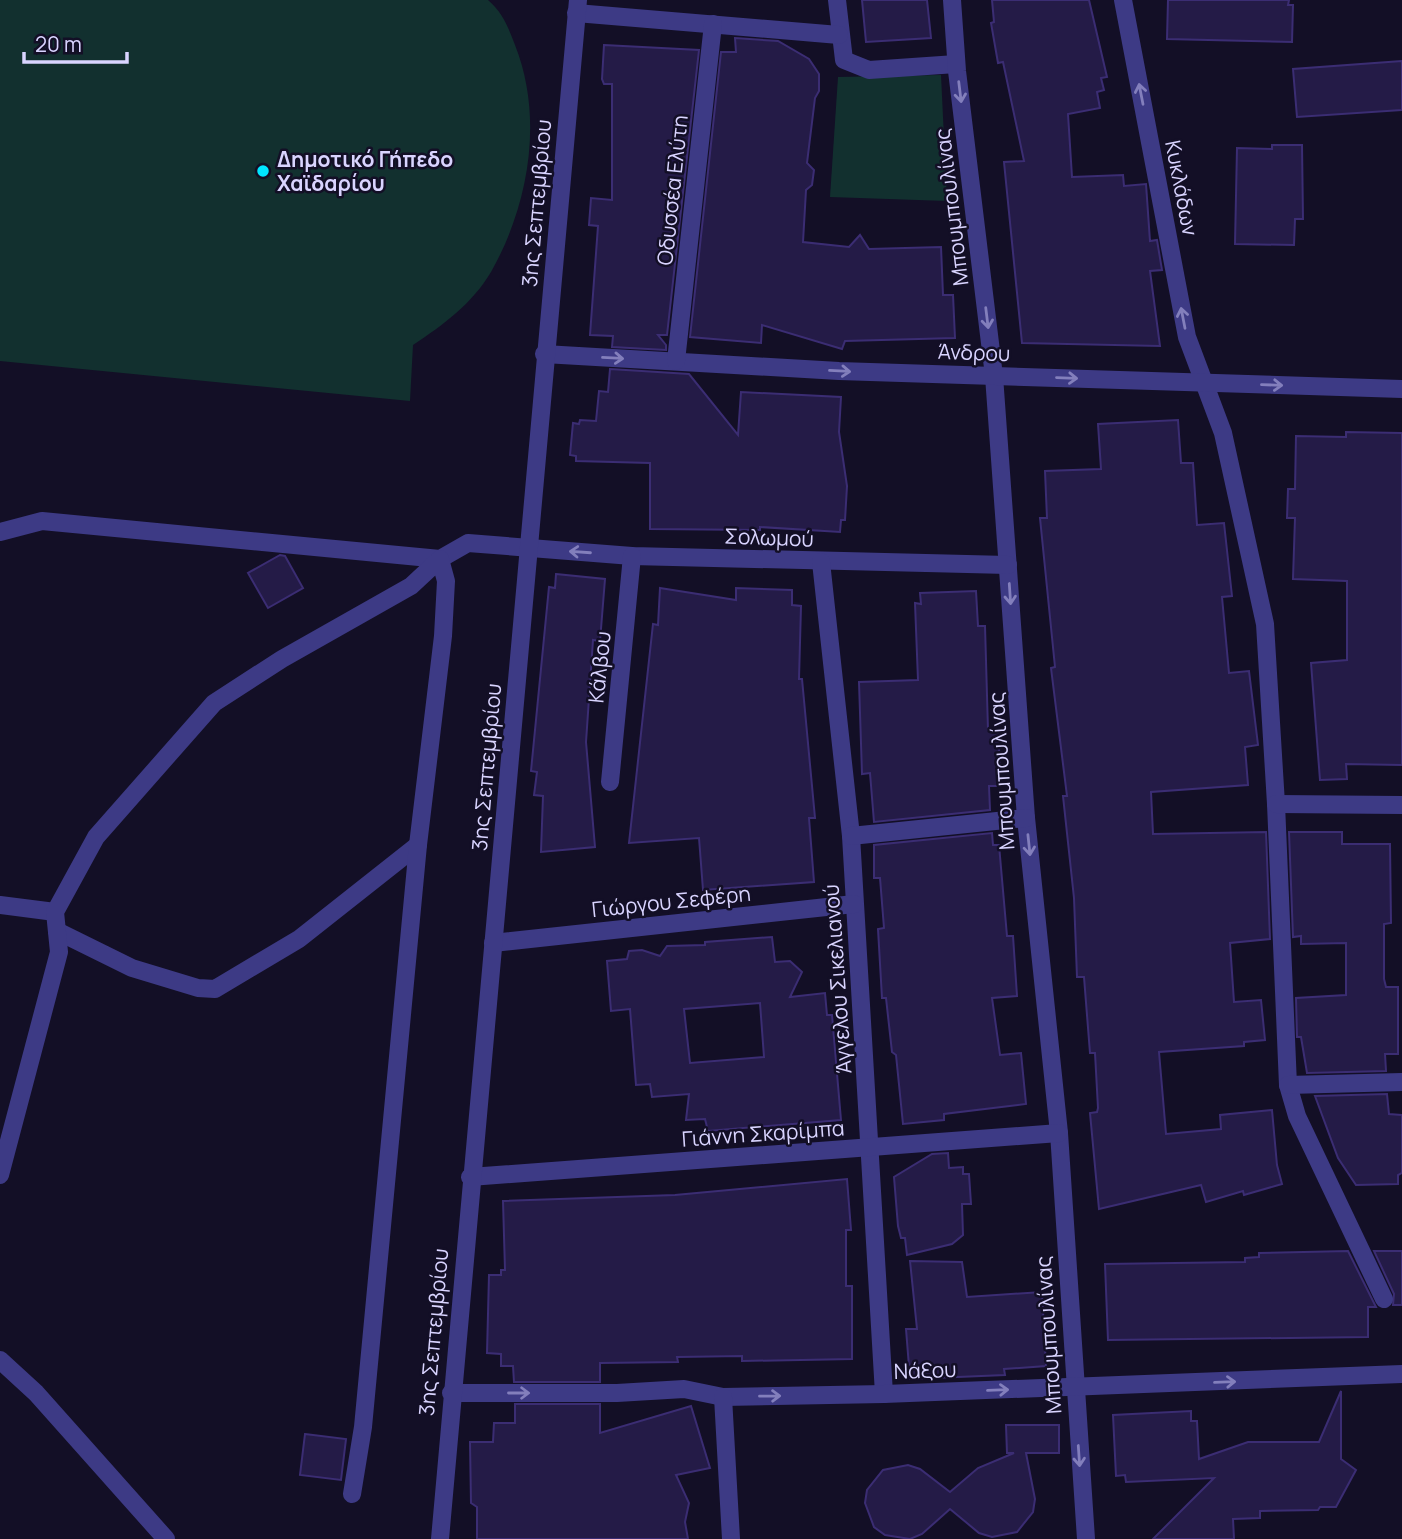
<svg xmlns="http://www.w3.org/2000/svg" width="1402" height="1539" viewBox="0 0 1402 1539" font-family="Manrope,sans-serif">
<rect width="100%" height="100%" fill="#130f26"/>
<g fill="#12302f">
<path d="M0 0H488C503 13 508 27 515 45 544 118 529 205 491 272 472 304 443 325 413 345L410 401 0 361Z"/>
<polygon points="941,75 947,201 830,197 838,77"/>
</g>
<g fill="#241b47" stroke="#3b2d73" stroke-width="2" fill-rule="evenodd">
<polygon points="862,0 927,0 931,38 866,42"/>
<polygon points="992,0 1089,0 1107,77 1101,78 1104,90 1097,92 1100,108 1068,114 1072,177 1123,175 1124,186 1146,184 1150,241 1157,240 1162,270 1150,271 1160,346 1022,343 1004,162 1024,161 1003,62 998,63 991,23 994,22"/>
<polygon points="1168,0 1289,0 1288,5 1293,5 1292,42 1167,39"/>
<polygon points="735,38 778,41 809,59 819,74 819,91 815,98 807,163 814,170 812,185 806,190 803,242 849,247 860,235 869,249 941,247 943,295 953,295 955,338 845,341 842,349 762,325 761,343 690,337 721,52 736,52"/>
<polygon points="604,45 699,50 667,335 658,335 666,345 666,350 612,347 613,336 590,335 598,226 589,225 591,198 612,200 612,84 604,84 602,79"/>
<polygon points="1402,61 1402,110 1297,117 1293,69"/>
<polygon points="1272,145 1302,145 1303,219 1295,219 1294,245 1235,244 1237,148 1272,149"/>
<polygon points="610,369 689,374 738,435 741,392 841,397 839,432 847,486 845,520 841,520 840,532 760,527 760,530 650,529 650,463 576,461 576,456 570,455 573,423 579,424 580,420 596,421 599,391 608,392"/>
<polygon points="1178,420 1181,463 1193,463 1197,525 1224,523 1232,596 1222,597 1229,673 1249,671 1258,745 1245,747 1248,785 1151,792 1153,834 1266,832 1270,939 1230,943 1234,1002 1261,1000 1265,1040 1244,1042 1244,1046 1159,1052 1166,1134 1221,1129 1220,1115 1272,1110 1277,1165 1282,1184 1244,1195 1243,1191 1206,1202 1201,1185 1099,1209 1090,1113 1097,1112 1098,1108 1095,1053 1090,1053 1084,977 1077,977 1074,898 1063,796 1067,796 1051,668 1055,667 1040,518 1047,518 1045,471 1101,469 1098,424"/>
<polygon points="1346,432 1402,433 1402,765 1346,764 1347,779 1320,780 1311,663 1347,660 1347,581 1293,579 1295,518 1287,518 1288,489 1295,489 1296,436 1346,437"/>
<polygon points="280,555 285,556 303,588 268,608 248,573"/>
<polygon points="556,574 605,579 600,641 593,640 586,742 595,847 541,852 543,796 534,795 537,772 531,771 549,587 555,588"/>
<polygon points="660,588 736,600 736,588 792,590 792,605 801,606 799,679 802,679 815,818 809,818 814,882 703,890 699,838 629,843 653,624 658,625"/>
<polygon points="976,591 978,626 985,626 988,730 998,729 1001,786 989,786 990,810 874,822 870,773 862,774 859,682 918,680 915,603 921,604 920,593"/>
<polygon points="1289,832 1342,832 1342,844 1390,844 1391,923 1384,924 1384,979 1386,987 1398,987 1398,1054 1385,1054 1386,1071 1307,1073 1301,1037 1297,1037 1296,998 1346,995 1346,943 1301,944 1301,936 1293,937"/>
<polygon points="992,833 993,845 999,845 1007,936 1013,936 1017,996 992,998 1000,1055 1021,1053 1026,1104 944,1114 944,1120 903,1124 896,1055 892,1052 886,998 882,998 878,929 884,928 880,878 874,878 874,845"/>
<path d="M772 937 775 962 790 961 802 972 790 997 825 993 827 1015H832L841 1120 708 1131 705 1119 686 1120 689 1094 652 1097 650 1084 636 1085 630 1009 611 1011 607 961 627 959 629 951 642 950 660 956 667 946 705 945V942ZM760 1003 764 1057 690 1063 684 1009Z"/>
<polygon points="1387,1094 1389,1114 1402,1115 1402,1173 1398,1175 1398,1184 1356,1185 1338,1158 1315,1096"/>
<polygon points="948,1153 949,1168 963,1167 963,1174 969,1174 971,1204 962,1204 963,1235 952,1244 907,1255 905,1238 901,1238 898,1226 894,1177 932,1154"/>
<polygon points="847,1179 851,1230 846,1230 846,1286 852,1286 852,1359 742,1361 742,1356 677,1357 678,1362 600,1363 600,1382 514,1382 513,1366 501,1366 501,1354 487,1353 489,1275 501,1275 501,1270 505,1270 503,1201 675,1195"/>
<polygon points="1348,1251 1376,1307 1368,1307 1368,1337 1108,1340 1105,1264 1245,1262 1245,1258 1259,1257 1259,1253"/>
<polygon points="1374,1251 1402,1251 1402,1305 1393,1305 1394,1294"/>
<polygon points="910,1261 962,1262 967,1297 1042,1292 1046,1366 1004,1369 1005,1375 910,1379 906,1329 917,1329"/>
<polygon points="1341,1391 1341,1459 1356,1470 1336,1507 1320,1507 1318,1510 1260,1511 1260,1518 1233,1519 1234,1539 1153,1539 1214,1478 1126,1482 1125,1475 1116,1476 1113,1415 1191,1411 1191,1421 1197,1421 1199,1459 1248,1442 1319,1442"/>
<polygon points="515,1404 600,1404 600,1433 691,1406 710,1468 676,1475 689,1503 685,1522 688,1539 477,1539 477,1507 471,1503 470,1442 493,1442 494,1423 515,1423"/>
<polygon points="1006,1425 1059,1425 1059,1453 1026,1453 1035,1499 1033,1512 1017,1532 992,1537 979,1533 950,1509 922,1534 910,1539 885,1535 874,1527 865,1503 867,1490 883,1470 908,1465 920,1469 950,1492 978,1468 1014,1453 1007,1453"/>
<polygon points="305,1434 346,1439 341,1480 300,1475"/>
</g>
<g fill="none" stroke-linecap="round" stroke-linejoin="round">
<g stroke="#3d3a85" stroke-width="18">
<polyline points="837,0 844,60 869,70 956,64"/>
<polyline points="952,0 957,71 994,376 1026,818 1059,1133 1086,1539"/>
<polyline points="1123,0 1187,337 1223,433 1265,624 1276,804 1288,1085 1297,1116 1384,1299"/>
<polyline points="576,13 839,35"/>
<polyline points="544,354 839,371 1402,389"/>
<polyline points="676,361 713,24"/>
<polyline points="0,532 42,521 440,559 468,543 632,556 1008,565"/>
<polyline points="821,562 851,836 884,1394"/>
<polyline points="610,782 632,556"/>
<polyline points="1276,804 1402,805"/>
<polyline points="851,836 1026,818"/>
<polyline points="0,905 55,912"/>
<polyline points="57,931 132,968 198,988 215,989 299,939 418,845"/>
<polyline points="493,943 854,904"/>
<polyline points="1288,1085 1402,1082"/>
<polyline points="0,1175 59,952 55,912 96,837 214,703 282,659 411,586 440,559 446,581 443,636 418,845 363,1427 352,1494"/>
<polyline points="470,1177 1059,1133"/>
<polyline points="0,1360 36,1393 166,1539"/>
<polyline points="451,1393 617,1393 684,1389 723,1397 884,1394 1402,1374"/>
<polyline points="723,1397 731,1539"/>
<polyline points="440,1539 578,0"/>
</g>
</g>
<defs><path id="oneway-shaft" d="M-6 0H5M1.5-3L5.5 0L1.5 3" fill="none" stroke-width="1.6" stroke-linecap="round" stroke-linejoin="round" transform="scale(1.75)"/></defs>
<g stroke="#837fbc">
<use href="#oneway-shaft" transform="translate(960 92) rotate(83)"/>
<use href="#oneway-shaft" transform="translate(1141 94) rotate(-101)"/>
<use href="#oneway-shaft" transform="translate(987 318) rotate(83)"/>
<use href="#oneway-shaft" transform="translate(1183 318) rotate(-101)"/>
<use href="#oneway-shaft" transform="translate(613 358) rotate(3)"/>
<use href="#oneway-shaft" transform="translate(840 371) rotate(3)"/>
<use href="#oneway-shaft" transform="translate(1067 378) rotate(2)"/>
<use href="#oneway-shaft" transform="translate(1272 385) rotate(2)"/>
<use href="#oneway-shaft" transform="translate(580 552) rotate(-176)"/>
<use href="#oneway-shaft" transform="translate(1010 594) rotate(86)"/>
<use href="#oneway-shaft" transform="translate(1029 845) rotate(84)"/>
<use href="#oneway-shaft" transform="translate(1225 1382) rotate(-2)"/>
<use href="#oneway-shaft" transform="translate(998 1390) rotate(-2)"/>
<use href="#oneway-shaft" transform="translate(519 1393)"/>
<use href="#oneway-shaft" transform="translate(770 1396) rotate(-1)"/>
<use href="#oneway-shaft" transform="translate(1079 1456) rotate(86)"/>
</g>
<circle fill="#00e5ff" stroke="#130f26" stroke-width="2.5" cx="263" cy="171" r="7"/>
<g text-anchor="middle" dominant-baseline="central" stroke-width="5" stroke-linejoin="round" paint-order="stroke">
<g font-size="21" font-weight="bold" fill="#d9d4ff" stroke="#130f26" text-anchor="start">
<text x="277" y="159">Δημοτικό Γήπεδο<tspan x="277" dy="24">Χαϊδαρίου</tspan></text>
</g>
<g font-size="21" fill="#d9d4ff" stroke="#130f26">
<text transform="translate(1182 188) rotate(79)">Κυκλάδων</text>
<text transform="translate(672 190) rotate(-84)">Οδυσσέα Ελύτη</text>
<text transform="translate(536 203) rotate(-85)">3ης Σεπτεμβρίου</text>
<text transform="translate(951 207) rotate(-97)">Μπουμπουλίνας</text>
<text transform="translate(974 352) rotate(2)">Άνδρου</text>
<text transform="translate(769 537) rotate(2)">Σολωμού</text>
<text transform="translate(599 667) rotate(-84)">Κάλβου</text>
<text transform="translate(486 767) rotate(-85)">3ης Σεπτεμβρίου</text>
<text transform="translate(1001 771) rotate(-94)">Μπουμπουλίνας</text>
<text transform="translate(671 901) rotate(-6)">Γιώργου Σεφέρη</text>
<text transform="translate(837 979) rotate(-94)">Άγγελου Σικελιανού</text>
<text transform="translate(763 1133) rotate(-4)">Γιάννη Σκαρίμπα</text>
<text transform="translate(433 1332) rotate(-85)">3ης Σεπτεμβρίου</text>
<text transform="translate(1048 1335) rotate(-94)">Μπουμπουλίνας</text>
<text transform="translate(925 1370) rotate(-2)">Νάξου</text>
</g>
</g>
<path d="M24 52v10h103v-10" fill="none" stroke="#d9d4ff" stroke-width="3.5"/>
<text x="35" y="52" font-size="21" fill="#d9d4ff" stroke="#130f26" stroke-width="5" paint-order="stroke">20 m</text>
</svg>
